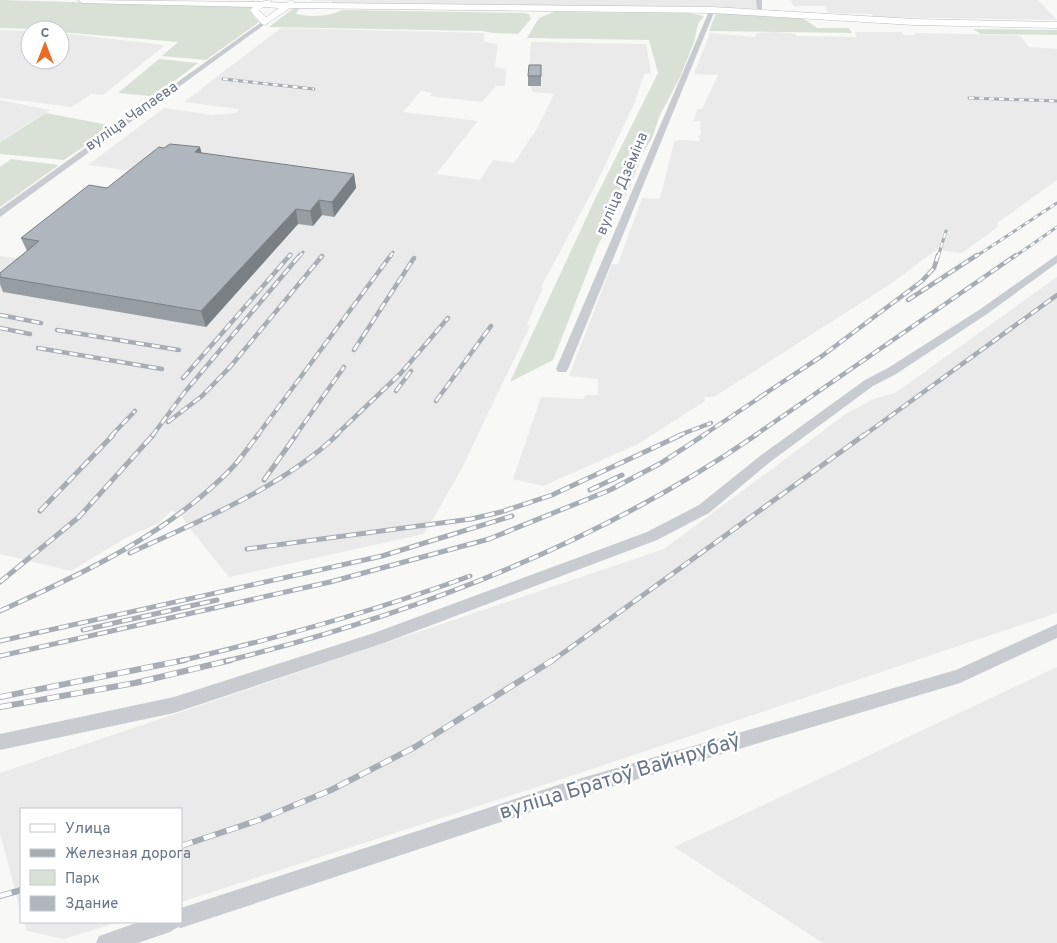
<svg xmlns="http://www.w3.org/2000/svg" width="1057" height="943" viewBox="0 0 1057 943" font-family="Overpass,sans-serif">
<rect width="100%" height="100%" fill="#f8f9f6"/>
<g fill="#e9eae9">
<polygon points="312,0 756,0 756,9 523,6 520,4 488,6 331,4 332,1 311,1"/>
<polygon points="791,0 1038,0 1057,20 873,17 872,14 828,13 825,6 793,6"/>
<polygon points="281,28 484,33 484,42 498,44 495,67 506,69 505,86 496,86 482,102 430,96 433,93 421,91 403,112 478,121 436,174 480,180 493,160 514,163 538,127 554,94 532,92 531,86 528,85 531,42 646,44 651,73 644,74 635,102 593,190 541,287 543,288 527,324 530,326 461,470 424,534 229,577 188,526 180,513 171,511 159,523 127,537 71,571 0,554 0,256 23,259 148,173 88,165 164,108 212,115 236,113 239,109 184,102"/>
<polygon points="0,30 30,31 30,60 60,60 60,33 165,45 103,95 91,94 72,107 0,98"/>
<polygon points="776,32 795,34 797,36 857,37 855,32 902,32 903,35 915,35 914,33 1015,35 1020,36 1029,47 1057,49 1057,180 997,223 999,226 962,253 936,250 892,283 714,397 704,397 705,401 638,444 543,486 513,479 541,397 584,399 585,395 598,395 598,379 569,376 612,264 618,264 642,198 660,199 674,142 679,140 700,141 700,138 697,137 701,135 700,121 693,121 698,109 702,109 718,75 694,74 710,33 755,37 757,33"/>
<polygon points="0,100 50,110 0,141"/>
<polygon points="1057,277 1057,613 568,777 181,902 181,809 21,809 21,913 0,833 0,773 664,549 847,413 874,399 895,393"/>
<polygon points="1057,667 1057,943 823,943 674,847"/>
<polygon points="24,922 119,922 64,939 27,931"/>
</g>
<g fill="#d9e1d7">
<polygon points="0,0 253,7 249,10 259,22 206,60 162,56 178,42 60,32 60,30 0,28"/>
<path d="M294 8H299L296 14C310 17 329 17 342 10L524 13 529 14 531 19 518 34 492 33 483 31 269 27Z"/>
<polygon points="554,12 688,13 704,16 698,24 694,42 680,77 660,115 652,138 642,155 630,187 598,245 553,360 510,382 596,197 658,73 649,40 527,38 539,18"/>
<polygon points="716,13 797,17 806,20 817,28 849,28 852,33 709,31"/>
<polygon points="973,29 1057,30 1057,35 981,34"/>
<polygon points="159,59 198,63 156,95 150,96 118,93"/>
<polygon points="46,113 114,126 64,160 0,154 0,142"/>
<polygon points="11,159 59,165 0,207 0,167"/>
</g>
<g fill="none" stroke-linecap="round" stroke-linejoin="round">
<g stroke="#bbbec2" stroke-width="1">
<path id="major" d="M78 0 259 2 271 0 270 2 286 3 291 0 295 3H322L712 7 914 19 1057 22V28L914 25 712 13 290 8 265 25 262 24 251 12 250 10 253 7 82 3ZM263 7 279 8 266 17 259 10Z"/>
</g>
<g fill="#c8cbcf" fill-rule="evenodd">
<polygon points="756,0 762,0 762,14 757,13"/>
<polygon points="710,9 715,10 568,369 566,372 558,372 556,369"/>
<polygon points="263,21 268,22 0,217 0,209"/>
<polygon points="1057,255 1057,263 987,314 896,374 873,386 770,462 709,513 657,540 384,643 174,713 0,750 0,734 174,697 374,633 647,532 699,505 760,456 865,380 888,368 979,310"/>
<polygon points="1057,624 1057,638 960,683 561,802 181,928 178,927 170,932 138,943 96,943 99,936 139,922 181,922 181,908 561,784 956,670"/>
</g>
<use href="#major" fill="#fff" fill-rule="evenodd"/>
<g stroke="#a8adb4" stroke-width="3">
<g id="rail-far3">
<polyline points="223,79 314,89"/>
<polyline points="969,98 1057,101"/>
<polyline points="289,257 291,254"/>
<polyline points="299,257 303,252"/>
<polyline points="390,257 393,252"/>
<polyline points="938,257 946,231"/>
<polyline points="975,257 1057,203"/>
<polyline points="1014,257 1057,227"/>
</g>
</g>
<g stroke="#a8adb4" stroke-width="4.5">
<g id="rail-far2">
<polyline points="908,300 977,255"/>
<polyline points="0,315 41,323"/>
<polyline points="0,328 30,334"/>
<polyline points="57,330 179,350"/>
<polyline points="38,348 162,369"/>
<polyline points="354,350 414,258"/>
<polyline points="183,378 290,255"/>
<polyline points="396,391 411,371"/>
<polyline points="760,397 822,356 922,281 934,268 938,255"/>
<polyline points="436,401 491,326"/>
<polyline points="168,422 202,396 230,367 322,256"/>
<polyline points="111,436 135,411"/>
<polyline points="152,436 184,393 300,255"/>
<polyline points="257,436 391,255"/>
<polyline points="295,436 344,367"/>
<polyline points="335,436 401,373 448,318"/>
<polyline points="677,436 711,423"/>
<polyline points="702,436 765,394"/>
<polyline points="754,436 1016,255"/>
<polyline points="863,436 1057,295"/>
</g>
</g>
<g stroke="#a8adb4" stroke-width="5">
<g id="rail-far1">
<polyline points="264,480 296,435"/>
<polyline points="590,490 622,475"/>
<polyline points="40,511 113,435"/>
<polyline points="247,549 471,519 501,512 552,495 681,435"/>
<path d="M130 553C199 521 281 488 337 435"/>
<polyline points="0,582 79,517 153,435"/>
<path d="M0 611C82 574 166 535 230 470 240 460 249 446 258 435"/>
<polyline points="83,630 217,600"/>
<polyline points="0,641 382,556 512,516"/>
<polyline points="0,656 330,582 489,539 610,490 661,463 704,435"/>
<path d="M180 661C278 638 375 611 470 576"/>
<path d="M226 661C412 615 597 544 756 435"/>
<polyline points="552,661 864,435"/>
</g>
</g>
<g stroke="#a8adb4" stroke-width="6">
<g id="rail">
<polyline points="0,697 185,660"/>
<polyline points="0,707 135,683 231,660"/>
<polyline points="181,846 259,820 331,790 415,747 553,660"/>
<polyline points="0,896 21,890"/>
</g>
</g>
<use href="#rail-far3" stroke="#fff" stroke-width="2" stroke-dasharray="5" stroke-linecap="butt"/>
<use href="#rail-far2" stroke="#fff" stroke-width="2.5" stroke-dasharray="8" stroke-linecap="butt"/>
<use href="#rail-far1" stroke="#fff" stroke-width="3" stroke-dasharray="10" stroke-linecap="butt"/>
<use href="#rail" stroke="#fff" stroke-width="4.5" stroke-dasharray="12" stroke-linecap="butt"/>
</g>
<g fill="#969da3">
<polygon points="541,65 541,86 528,86 528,76"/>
<polygon points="201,153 354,174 356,188 334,217 322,215 313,226 298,224 206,327 3,292 0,284 0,273 27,251 21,238 107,188"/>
</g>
<g fill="#7a7f84">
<polygon points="200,147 204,162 195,152"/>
<polygon points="354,174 356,188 334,217 332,202"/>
<polygon points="319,200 322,215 313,226 310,211"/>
<polygon points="296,209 298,224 206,327 201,311"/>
</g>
<g fill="#afb6bd" stroke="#7a7f84">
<polygon points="529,65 541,65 541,76 528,76"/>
<polygon points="170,144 200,147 195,152 354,174 332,202 319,200 310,211 296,209 201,311 0,277 0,273 39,241 21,238 89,185 107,188 159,147 164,148"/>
</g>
<g text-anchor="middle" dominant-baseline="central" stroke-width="5" stroke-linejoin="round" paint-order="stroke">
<g font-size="15" fill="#667588" stroke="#fff">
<text transform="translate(132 117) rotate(-35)">вуліца Чапаева</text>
<text transform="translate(623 184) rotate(-67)">вуліца Дзёміна</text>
</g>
<g font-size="21" fill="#667588" stroke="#fff">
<text transform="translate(620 777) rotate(-17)">вуліца Братоў Вайнрубаў</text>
</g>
</g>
<rect x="20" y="808" width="162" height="115" fill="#ffffff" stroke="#c2c8cf"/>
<rect x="30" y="824" width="25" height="8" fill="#ffffff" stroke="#c2c8cf"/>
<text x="65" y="833" font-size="15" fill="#667588">Улица</text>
<rect x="30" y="849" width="25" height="8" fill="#a8adb4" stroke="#c2c8cf"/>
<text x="65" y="858" font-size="15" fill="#667588">Железная дорога</text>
<rect x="30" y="870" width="25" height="15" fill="#d9e1d7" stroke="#c2c8cf"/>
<text x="65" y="883" font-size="15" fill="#667588">Парк</text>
<rect x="30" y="896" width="25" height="15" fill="#afb6bd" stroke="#c2c8cf"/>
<text x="65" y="908" font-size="15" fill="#667588">Здание</text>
<g transform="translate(45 45)"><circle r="24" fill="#ffffff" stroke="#c2c8cf"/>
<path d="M0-4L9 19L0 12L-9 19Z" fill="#eb6a24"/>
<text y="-8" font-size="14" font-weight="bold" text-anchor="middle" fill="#667588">С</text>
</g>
</svg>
